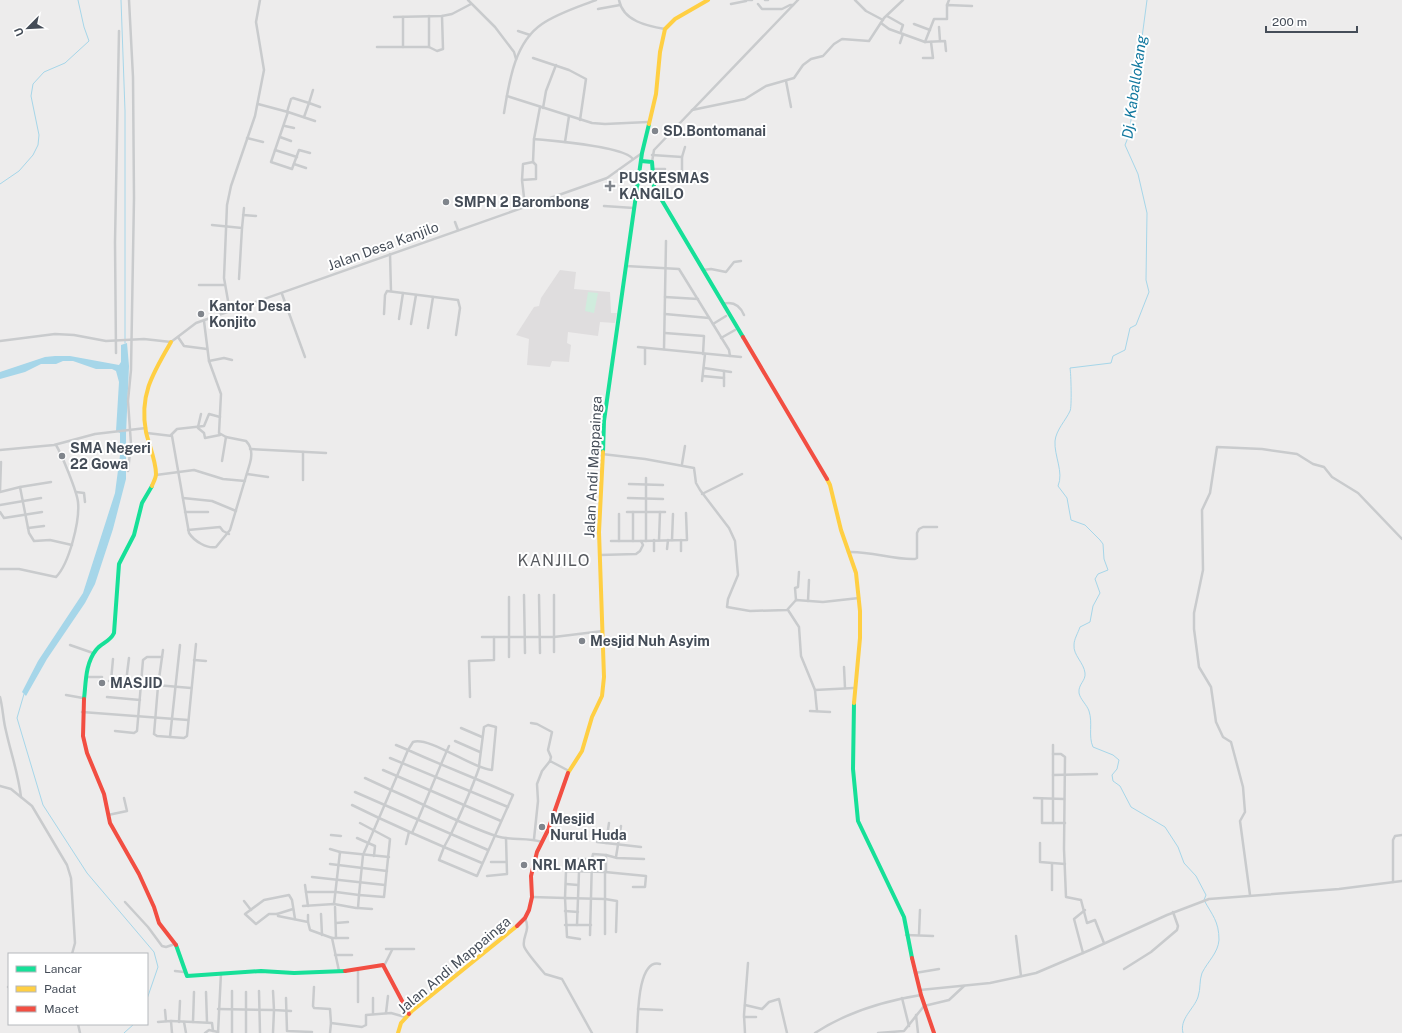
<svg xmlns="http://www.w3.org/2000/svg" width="1402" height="1033" viewBox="0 0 1402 1033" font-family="'Public Sans',sans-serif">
<rect width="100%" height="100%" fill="#edecec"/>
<polygon fill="#dfddde" points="560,270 576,272 574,289 610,292 611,313 617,313 615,323 600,322 598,336 568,332 567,343 571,345 569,362 552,361 550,367 527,365 529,339 516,335 534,307 539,306 541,298"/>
<polygon fill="#d0ecdd" points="588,292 598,293 594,313 585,311"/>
<polygon fill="#a6d6e9" points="127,343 129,366 126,434 126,479 113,529 95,584 85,603 47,659 26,696 22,692 38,661 83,593 115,493 120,455 120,433 116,431 119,382 116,371 112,369 96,369 73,361 63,361 56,364 41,364 25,372 0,379 0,372 45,357 55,356 70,356 119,365 121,362 121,345"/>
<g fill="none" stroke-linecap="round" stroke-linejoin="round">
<g stroke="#a6d6e9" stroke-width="1">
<polyline points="121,0 125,111 125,343"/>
<path d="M1147 0 1129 135 1125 145 1138 174 1147 213 1146 280 1149 292 1136 325 1130 328 1125 350 1113 356 1111 363 1070 368C1071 373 1072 408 1070 411 1066 420 1056 430 1055 441 1054 456 1064 472 1058 486L1067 498 1071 520 1085 525 1100 540 1103 544 1104 559 1108 570 1098 574 1095 579 1100 593 1093 606 1090 622 1080 627C1078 633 1074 639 1074 645 1073 655 1084 663 1085 673 1086 681 1078 684 1079 693 1080 699 1087 705 1089 711 1093 723 1088 736 1093 747L1113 755 1119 760 1117 769 1112 775 1113 781 1120 786 1131 807 1165 827 1178 847 1184 863 1196 876 1206 895 1204 900C1212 915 1219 921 1219 940 1218 953 1208 961 1202 973 1199 981 1201 988 1198 997 1194 1009 1179 1019 1183 1033"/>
<polyline points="0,184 19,171 33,155 38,145 39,135 31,96 33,84 44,72 65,63 89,41 84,27 78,0"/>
<polyline points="24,694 17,718 43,805 87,873 154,952 158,967 147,999"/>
<polyline points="124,1033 134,1024"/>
</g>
<g stroke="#c9cbcd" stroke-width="2.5">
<polyline points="468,0 495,27 514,52 516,59"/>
<path d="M619 0C623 21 647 26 665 29"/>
<polyline points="746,0 752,0"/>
<polyline points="765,0 768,0"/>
<polyline points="855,0 866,11 883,20"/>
<polyline points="731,4 746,1"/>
<polyline points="758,4 762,9 782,9 790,5 793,5"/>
<polyline points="947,5 949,0"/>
<polyline points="598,9 620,5"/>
<polyline points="429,16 429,47 437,51 443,49 442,16"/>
<polyline points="887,16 903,25 901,31"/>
<polyline points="394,17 442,16 452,14 471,4"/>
<polyline points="881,23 889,29 925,42 945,41 946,51"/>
<polyline points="914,24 930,30"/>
<polyline points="939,27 940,41"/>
<polyline points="518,31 530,35"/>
<polyline points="925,42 934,19 947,19 947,5 972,6"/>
<polyline points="900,43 903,34"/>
<polyline points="377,47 429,47"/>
<polyline points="403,47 403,17"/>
<polyline points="533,58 569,70 586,79 580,120"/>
<polyline points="923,58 933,58 931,42"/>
<polyline points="786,81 791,107"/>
<polyline points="313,90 309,103 320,107"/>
<polyline points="507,96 592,123 605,124 648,122"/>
<polyline points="258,104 288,112 271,162 292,169 299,150 310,153"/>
<path d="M540 107 534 139C553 141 621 146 632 158"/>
<polyline points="543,108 546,91 556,65"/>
<polyline points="692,110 745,99 766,86 794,78 803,65 811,59 823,56 834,44 842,39 869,41 884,18 903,0"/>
<polyline points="287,112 291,99 293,98 309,103 304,117"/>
<polyline points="288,112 315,121"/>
<path d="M504 113C509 83 514 43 542 24 558 13 578 7 596 0"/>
<polyline points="285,126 294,128"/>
<polyline points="280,137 291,141"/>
<polyline points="247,138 263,142"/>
<polyline points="565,142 569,116"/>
<polyline points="275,150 297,157"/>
<polyline points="652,155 682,157 682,174"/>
<polyline points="682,157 685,147"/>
<polyline points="533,162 534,139"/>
<polyline points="652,162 654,150 798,0"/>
<polyline points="294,164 306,168"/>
<polyline points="653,169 665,169"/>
<polyline points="522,180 536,179 536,165 533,162 523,164 522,180 525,206"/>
<polyline points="604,206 634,208"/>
<polyline points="243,215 256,216"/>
<polyline points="455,222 458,230"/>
<polyline points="212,225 242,228 239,279"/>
<polyline points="242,228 244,208"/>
<polyline points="390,254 391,291"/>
<polyline points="626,266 679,269 729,350 730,356"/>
<polyline points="703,270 711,269 726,272 734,262 741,261"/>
<polyline points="199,285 224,285"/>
<polyline points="282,294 305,357"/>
<polyline points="665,297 698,299"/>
<path d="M723 304C733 301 740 306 744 315"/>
<polyline points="230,312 224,278 227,205 231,186 255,116 264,70 256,22 260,0"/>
<polyline points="384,314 385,295 387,291 458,300 460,308 456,335"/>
<polyline points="665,314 709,318"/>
<polyline points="399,319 403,293"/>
<polyline points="411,324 416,295"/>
<polyline points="713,324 726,316"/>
<polyline points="428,328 433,297"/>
<polyline points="665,333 704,336 703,354"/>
<polyline points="178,337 184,346 207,349"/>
<polyline points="721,338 735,330"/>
<polyline points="0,341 55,334 74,335 106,341 144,339 171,342 196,323 607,178 642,153"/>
<polyline points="638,347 741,357"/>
<polyline points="664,349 666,241"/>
<polyline points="116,353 115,242 119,31"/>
<polyline points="209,361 224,358 232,360"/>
<polyline points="645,364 645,348"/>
<polyline points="704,368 731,372"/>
<polyline points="703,376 724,378 724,371"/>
<polyline points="724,378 724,386"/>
<polyline points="702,381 705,354"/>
<polyline points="198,427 201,414"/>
<polyline points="198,428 204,433 205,438 220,435"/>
<path d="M147 433 172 436 189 533C194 541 207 549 216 547L230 530 250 463C252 456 252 447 246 441L226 437 219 433 221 394 209 361 204 321"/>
<polyline points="171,435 177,429 204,426 209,414 220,417"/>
<polyline points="250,449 326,453"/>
<polyline points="0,450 54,445 95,434 146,428"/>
<polyline points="303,452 303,480"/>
<polyline points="602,454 645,459 694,468 696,483 700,490 729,528 735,541 738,575 728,599 727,607 750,611 787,610 796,600 823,602 859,598"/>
<polyline points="222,461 226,437"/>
<polyline points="682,464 685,446"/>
<polyline points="128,471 131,444 128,401 131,370 134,198 133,77 129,0"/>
<polyline points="247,474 268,477"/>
<polyline points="156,475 194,470 223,479 245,481"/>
<polyline points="629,484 663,485"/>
<polyline points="20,487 51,482"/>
<polyline points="0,491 1,462"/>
<polyline points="0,492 20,487 29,533 34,541 50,540 72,545"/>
<polyline points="76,492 84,493 85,502"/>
<polyline points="702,494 742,474"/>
<polyline points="183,498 212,501 236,511"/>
<polyline points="628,498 663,499"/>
<polyline points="0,505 41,498"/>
<polyline points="0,512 4,518 42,512"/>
<polyline points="185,512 208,512"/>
<polyline points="627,512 665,512"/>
<polyline points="28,528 44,526"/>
<polyline points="188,530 220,527 223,531 229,534"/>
<polyline points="659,540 660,512"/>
<polyline points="672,540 673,514"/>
<polyline points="619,541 619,514"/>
<polyline points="633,541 633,512"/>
<polyline points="641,541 687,540 686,513"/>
<polyline points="646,541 646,478"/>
<polyline points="667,549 668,540"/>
<polyline points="654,551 654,540"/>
<polyline points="681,551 681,540"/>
<path d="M848 552C872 551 892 560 915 559L917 558V533L919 529 923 527H937"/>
<polyline points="600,555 636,554 640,551 643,545 641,541 611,541"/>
<path d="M0 569H19L56 577C69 564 80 521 78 502 77 492 62 455 56 445"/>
<polyline points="524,595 525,653"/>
<polyline points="539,595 540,653"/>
<polyline points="796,600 795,588 798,587 799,572"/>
<polyline points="808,601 809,580"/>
<polyline points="788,610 799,627 801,656 815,690"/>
<polyline points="482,637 554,637 603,631"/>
<polyline points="70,645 93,653"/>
<polyline points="163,650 158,686 154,734 157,736 184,738 187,736 196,644"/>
<polyline points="554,652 554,595"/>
<polyline points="509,657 509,597"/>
<polyline points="194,660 206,661"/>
<polyline points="844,667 845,688"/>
<polyline points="86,677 102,677"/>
<polyline points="109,681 191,688"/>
<polyline points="111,681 113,659"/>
<polyline points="126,682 129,658"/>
<polyline points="66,695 83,698"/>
<path d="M0 697C3 708 3 720 6 731 11 754 18 772 21 797"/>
<polyline points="107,697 140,700"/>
<polyline points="470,697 469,661 494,660 494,637"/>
<polyline points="810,711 830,712"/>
<polyline points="817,711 815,690 854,688"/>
<polyline points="82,712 188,720"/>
<polyline points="531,723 537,724 552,732 548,750 551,757 550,761"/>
<polyline points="461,728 482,737"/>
<polyline points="115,731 134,733 137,731 143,660 147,657 162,657"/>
<polyline points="170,737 180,645"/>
<polyline points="455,741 480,752"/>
<path d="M449 746C436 775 425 804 412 833L379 818 391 790C426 805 460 824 496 836 511 841 527 837 542 842"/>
<polyline points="1053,754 1061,754 1065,757 1064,849 1066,897 1081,900 1087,923 1095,920 1104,943"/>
<polyline points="390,758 508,807"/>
<polyline points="383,770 501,821"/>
<polyline points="1053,775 1097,774"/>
<polyline points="365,778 391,790 408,750 396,745"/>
<polyline points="0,786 11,789 32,806 67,865 71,878 75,943 72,954"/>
<path d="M355 792 451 834C461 813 471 791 479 768V766L484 727 488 725 496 727 492 770C473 769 429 736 413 742L408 750C443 766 478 779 513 795L477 876 439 860 444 847 482 863"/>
<polyline points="1034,798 1064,799"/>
<polyline points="1042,799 1042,823 1065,823"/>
<polyline points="108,815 127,811 124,798"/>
<polyline points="1053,823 1053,745"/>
<polyline points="412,833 444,847 451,834 488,850"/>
<polyline points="331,835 341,836"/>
<polyline points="357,838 375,846 374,856"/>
<polyline points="534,839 538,801 537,784 542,771 550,761 569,771"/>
<polyline points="597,842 641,847"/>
<polyline points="606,843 609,823"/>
<polyline points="1040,843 1040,862 1065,864"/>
<polyline points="406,844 409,832"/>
<polyline points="330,849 340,852"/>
<polyline points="606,855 617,858 644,859"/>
<polyline points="616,857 621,826"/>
<polyline points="578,859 592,859 590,935"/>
<polyline points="592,859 593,854 606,855 606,872"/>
<polyline points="491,862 506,862"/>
<polyline points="330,864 387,871"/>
<polyline points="1052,864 1052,890"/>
<polyline points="566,871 566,858"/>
<polyline points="605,872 646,876 645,887 633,887"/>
<polyline points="487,876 507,874 506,838"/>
<polyline points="312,877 385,885"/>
<polyline points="1393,882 1393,840 1395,836 1402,835"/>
<polyline points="566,884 578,885"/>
<polyline points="305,885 308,906"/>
<polyline points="306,892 336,892 359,895 363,855 379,818 352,805"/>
<polyline points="1250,895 1240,821 1245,812 1243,787 1231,742 1223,737 1216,722 1211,687 1199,667 1194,629 1194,613 1203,570 1202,510 1210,493 1217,447 1262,449 1297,454 1313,464 1324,467 1332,477 1358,493 1402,539"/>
<polyline points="532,897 565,898 566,871 605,872 605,934"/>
<polyline points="244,901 251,910"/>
<polyline points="125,902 148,927 162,946 166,947 175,944"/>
<polyline points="334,904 340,852 389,857"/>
<polyline points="303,906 334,904 356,908 358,908 359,895 384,897 390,839 360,823"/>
<polyline points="358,908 372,909"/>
<polyline points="565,911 578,912"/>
<polyline points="277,914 269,914 256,924 245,914 264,900 289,895 292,900 295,919"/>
<polyline points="277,914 293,909"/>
<polyline points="321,914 322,935"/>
<polyline points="308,915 308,922"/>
<polyline points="278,916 308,922 310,930 332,938 339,971"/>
<path d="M525 918C531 931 522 936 524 946 525 951 540 968 545 974L562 979 592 1033"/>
<polyline points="336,923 348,922"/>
<polyline points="565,925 577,925 579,872"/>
<polyline points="577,925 591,925"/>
<polyline points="919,934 920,910"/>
<polyline points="906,935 933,936"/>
<polyline points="1016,936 1021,976"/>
<polyline points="332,938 336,938 335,907"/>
<polyline points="336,938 348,938"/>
<polyline points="580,939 567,937 565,898 605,899 617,901 616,932"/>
<polyline points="386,949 414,949"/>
<polyline points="1083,953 1074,919 1085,910"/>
<polyline points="335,955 352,955"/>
<polyline points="384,966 392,950"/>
<polyline points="1124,969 1151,952 1177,930 1178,926 1173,912"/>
<polyline points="175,971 184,972"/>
<polyline points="358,971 358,1002"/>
<polyline points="915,973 939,969"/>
<polyline points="8,987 9,987"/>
<polyline points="314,987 313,1006 314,1008 330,1009 331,1023 362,1027 366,1025 366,1015 391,1013 405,1017"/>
<polyline points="920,990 990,983 1036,973 1090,950 1167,915 1209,899 1339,889 1402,881"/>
<polyline points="232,991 232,1033"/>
<polyline points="259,991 260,1033"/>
<polyline points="273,991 274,1010 291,1011"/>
<polyline points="194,992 193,1022 212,1023 213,1031"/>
<polyline points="206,992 207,1022"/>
<polyline points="246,992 246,1033"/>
<polyline points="286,998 287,1031 312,1032"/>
<polyline points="373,998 373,1014"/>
<polyline points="902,998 909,1026"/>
<polyline points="745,1005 762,1009 769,1002 779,999 787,1033"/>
<polyline points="218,1009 274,1010 273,1033"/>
<polyline points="638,1009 662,1010"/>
<polyline points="165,1010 166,1021"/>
<polyline points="386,1013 388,996"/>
<polyline points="916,1015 918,1033"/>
<polyline points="744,1017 756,1017"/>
<polyline points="171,1021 193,1022"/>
<polyline points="158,1022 171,1021 172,1033"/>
<polyline points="179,1022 180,1001"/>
<polyline points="184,1022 186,1033"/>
<polyline points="78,1024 80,1033"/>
<polyline points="205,1033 209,1030 218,1032"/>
<polyline points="218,1033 221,973"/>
<polyline points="330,1033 331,1023"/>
<path d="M637 1033C638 1019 637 958 660 964"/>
<polyline points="745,1033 744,1015 748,963"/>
<path d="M815 1033C847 1012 884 1001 921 995"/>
<polyline points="878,1033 904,1031 924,1006 949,1000 964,986"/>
</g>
<g stroke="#16e098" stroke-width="4">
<polyline points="641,161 652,162 654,187 743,337"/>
<polyline points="603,452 604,421 642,153 649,124"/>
<path d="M84 699C86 683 85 664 96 650 101 643 110 642 114 633L119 564 134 535 142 503 152 486"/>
<polyline points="854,703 853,769 858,821 904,917 912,958"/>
<polyline points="176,945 187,976 261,971 294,973 345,971"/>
</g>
<g stroke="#ffcf43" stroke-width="4">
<polyline points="649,124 656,94 660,52 665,29 675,19 708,0"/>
<polyline points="827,479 830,485 841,530 856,573 860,611 860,638 854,703"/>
<path d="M152 486C153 483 156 478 156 474 156 461 149 445 146 432 139 395 153 373 171 342"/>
<polyline points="568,773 582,751 592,717 602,696 604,677 599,532 603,452"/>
<polyline points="398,1033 401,1023 412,1011 517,926"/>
</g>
<g stroke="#f24e42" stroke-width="4">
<polyline points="743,337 827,479"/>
<polyline points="84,699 83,736 87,753 104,794 110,823 139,874 154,907 159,923 176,945"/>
<polyline points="517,926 525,918 529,910 532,897 531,876 537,852 548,830 568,773"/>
<polyline points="912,958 921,995 934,1033"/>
<polyline points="345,971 383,965 409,1014"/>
</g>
</g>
<g fill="#80858c" stroke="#fff" stroke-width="1.5">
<circle cx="655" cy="131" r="4"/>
<path d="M608 180h4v4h4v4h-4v4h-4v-4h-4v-4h4z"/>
<circle cx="446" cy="202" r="4"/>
<circle cx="201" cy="314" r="4"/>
<circle cx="62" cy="456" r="4"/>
<circle cx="582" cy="641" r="4"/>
<circle cx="102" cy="683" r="4"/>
<circle cx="542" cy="827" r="4"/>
<circle cx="524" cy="865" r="4"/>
</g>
<g text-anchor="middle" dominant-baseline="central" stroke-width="4" stroke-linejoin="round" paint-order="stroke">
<g font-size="14" font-weight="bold" fill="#454d58" stroke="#fff" text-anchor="start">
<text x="663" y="131">SD.Bontomanai</text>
<text x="619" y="178">PUSKESMAS<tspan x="619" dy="16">KANGILO</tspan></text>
<text x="454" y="202">SMPN 2 Barombong</text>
<text x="209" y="306">Kantor Desa<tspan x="209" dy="16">Konjito</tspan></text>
<text x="70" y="448">SMA Negeri<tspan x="70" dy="16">22 Gowa</tspan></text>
<text x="590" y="641">Mesjid Nuh Asyim</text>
<text x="110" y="683">MASJID</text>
<text x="550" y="819">Mesjid<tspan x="550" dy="16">Nurul Huda</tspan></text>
<text x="532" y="865">NRL MART</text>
</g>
<g font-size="14" fill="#454d58" stroke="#fff">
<text transform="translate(383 246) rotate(-20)">Jalan Desa Kanjilo</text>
<text transform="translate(593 467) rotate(-87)">Jalan Andi Mappainga</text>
<text transform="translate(454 965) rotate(-40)">Jalan Andi Mappainga</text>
</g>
<g font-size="15" font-style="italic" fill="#11789f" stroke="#fff">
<text transform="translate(1134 87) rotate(-82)">Dj. Kaballokang</text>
</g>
<g font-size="16" letter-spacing="1" fill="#585b60" stroke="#fff">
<text x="554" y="560">KANJILO</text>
</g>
</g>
<rect x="8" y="953" width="140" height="72" fill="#ffffff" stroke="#b5b8bc"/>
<rect x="16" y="966" width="20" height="6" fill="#16e098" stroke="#b5b8bc"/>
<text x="44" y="973" font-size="12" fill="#454d58">Lancar</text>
<rect x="16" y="986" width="20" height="6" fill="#ffcf43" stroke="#b5b8bc"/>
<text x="44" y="993" font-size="12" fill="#454d58">Padat</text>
<rect x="16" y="1006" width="20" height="6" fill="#f24e42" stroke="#b5b8bc"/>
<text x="44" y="1013" font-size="12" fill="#454d58">Macet</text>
<g transform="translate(28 28) rotate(246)" stroke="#ffffff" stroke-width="3" paint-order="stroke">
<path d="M0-3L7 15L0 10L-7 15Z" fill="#454d58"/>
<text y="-6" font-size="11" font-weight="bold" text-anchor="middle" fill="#454d58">U</text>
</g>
<path d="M1266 26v6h91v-6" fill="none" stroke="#454d58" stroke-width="2"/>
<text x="1272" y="26" font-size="12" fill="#454d58" stroke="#ffffff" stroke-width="3" paint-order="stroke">200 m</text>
</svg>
